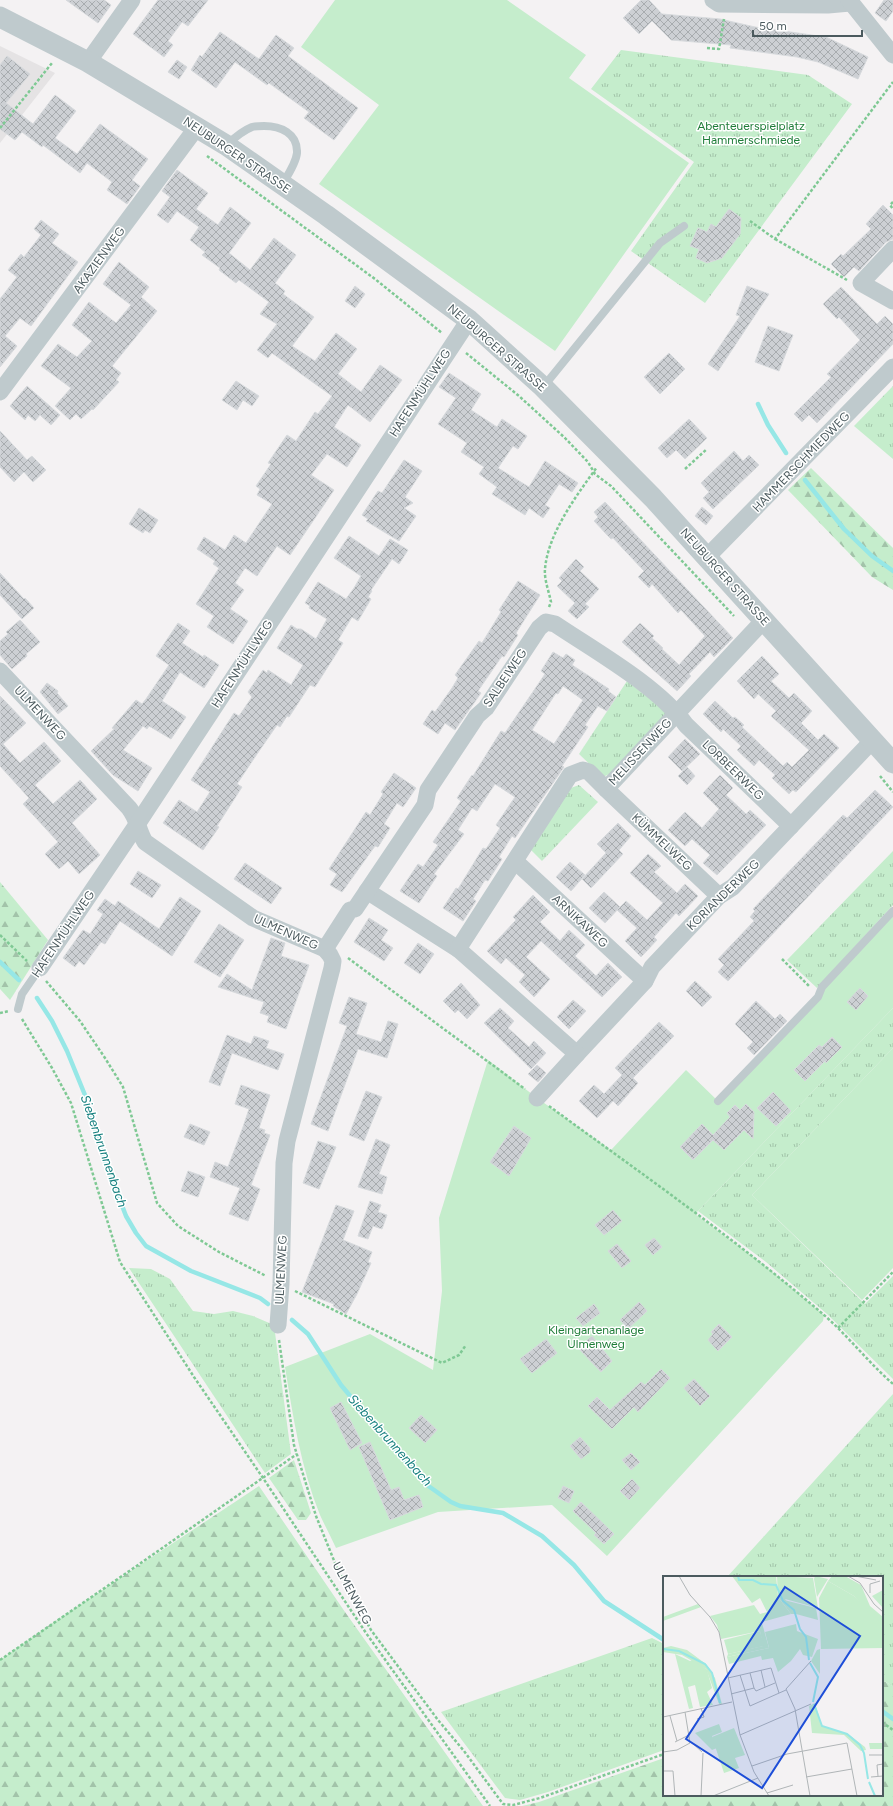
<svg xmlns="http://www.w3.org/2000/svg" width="893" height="1806" viewBox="0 0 893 1806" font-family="Figtree,sans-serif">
<defs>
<pattern id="grass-tufts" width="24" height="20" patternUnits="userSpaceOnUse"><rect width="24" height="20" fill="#c5edcc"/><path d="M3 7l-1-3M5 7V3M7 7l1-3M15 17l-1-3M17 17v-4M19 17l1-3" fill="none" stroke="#a2c3a9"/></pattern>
<pattern id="forest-firs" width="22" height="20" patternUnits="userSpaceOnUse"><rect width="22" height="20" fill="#c5edcc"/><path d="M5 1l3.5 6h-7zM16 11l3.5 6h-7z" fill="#a2c3a9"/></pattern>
<pattern id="building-cross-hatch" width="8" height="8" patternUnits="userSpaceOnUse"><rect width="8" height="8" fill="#cdd0d4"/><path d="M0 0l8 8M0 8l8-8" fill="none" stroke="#a8acaf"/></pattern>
</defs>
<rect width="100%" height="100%" fill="#f4f2f3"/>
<polygon fill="#e5e3e4" points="0,46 55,73 0,143"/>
<g fill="url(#grass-tufts)">
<polygon points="621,50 808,75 852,104 705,303 631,251 694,162 591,89"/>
<polygon points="893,386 893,459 854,426"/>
<polygon points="627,681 667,712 618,770 603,777 579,754"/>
<polygon points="579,785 598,802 542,861 530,849 568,789"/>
<polygon points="893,851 893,905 817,988 787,960"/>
<polygon points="893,1008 893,1048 752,1195 865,1304 893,1276 893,1379 827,1314 766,1262 698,1211"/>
<polygon points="129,1268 151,1269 170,1279 193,1311 214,1314 233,1311 253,1316 274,1325 291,1454 265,1473"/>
<polygon points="893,1394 893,1686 882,1680 882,1577 727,1577"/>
<polygon points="652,1638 664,1644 664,1750 548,1792 520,1800 505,1798 441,1712"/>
</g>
<g fill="url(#forest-firs)">
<polygon points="811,468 893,548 893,590 872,577 788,490"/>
<polygon points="0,882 48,940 10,1000 0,989"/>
<polygon points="294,1460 311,1513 306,1520 298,1520 269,1478"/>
<polygon points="259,1486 345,1612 483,1806 0,1806 0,1660 48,1626"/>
<polygon points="882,1680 893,1686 893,1806 522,1806 539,1802 664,1758 664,1795 882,1795"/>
</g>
<g fill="#c5edcc">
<polygon points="335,0 507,0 586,55 569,78 689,163 555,351 319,184 379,105 301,47"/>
<path d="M893 915V1008L695 1214 763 1264 824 1315 823 1321 607 1556 552 1505 438 1512 336 1548C331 1537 325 1526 320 1515 301 1468 293 1417 285 1367L370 1334 433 1370 442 1291 439 1218 488 1060 537 1098 611 1150 686 1070 718 1101Z"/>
<polygon points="893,1048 893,1268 862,1300 752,1195"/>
</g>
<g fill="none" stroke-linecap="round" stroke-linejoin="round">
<g stroke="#96e7e6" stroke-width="4.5">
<polyline points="758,404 768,425 786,453"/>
<polyline points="805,480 844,529 872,556 893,571"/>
<polyline points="0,962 19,980"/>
<polyline points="37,998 52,1021 67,1051 87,1100 102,1153 126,1216 136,1233 146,1246 191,1271 260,1298 268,1304"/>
<polyline points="292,1320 308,1334 341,1385 398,1453 427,1485 451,1502 460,1506 503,1513 542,1536 574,1565 604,1601 664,1640"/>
<polyline points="882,1711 893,1719"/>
</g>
</g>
<g fill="url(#building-cross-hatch)" stroke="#d7dadd" fill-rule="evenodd">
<polygon points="66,0 104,0 111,5 98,23"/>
<polygon points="158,0 208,0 188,26 182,22 168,41 173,45 164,57 133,34"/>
<polygon points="641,0 649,0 662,14 720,19 755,27 826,37 868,57 858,79 818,62 797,57 730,48 731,45 671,40 652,21 639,34 623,18"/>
<polygon points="884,0 893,0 893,11 886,21 875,13"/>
<polygon points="220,32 259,59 276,35 294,48 288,56 358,108 334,140 304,118 309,112 269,83 267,85 235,62 216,88 191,70 200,55 202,57"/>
<polygon points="7,56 30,74 6,103 33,124 55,95 76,111 55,138 77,154 100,124 148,159 132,180 140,186 127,204 107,190 112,182 87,163 80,173 43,145 42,147 22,132 15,140 0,129 0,65"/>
<polygon points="177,60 187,67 179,79 168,72"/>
<polygon points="177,170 208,193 196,209 218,225 230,207 251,223 229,253 250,270 274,238 296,255 275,283 285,291 283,294 314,317 292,346 315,361 336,333 357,349 338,374 361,392 380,365 402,380 370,422 348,405 334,427 361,445 347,467 327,454 311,475 334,490 290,555 277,546 257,576 245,568 235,583 244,590 230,609 248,621 233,644 207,627 214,616 196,604 219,568 213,564 215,561 197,549 204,537 225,550 234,535 246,543 272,504 257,495 260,489 256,486 271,464 268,463 287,435 296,441 315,412 318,414 332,396 272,353 268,358 257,350 277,324 260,314 269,302 239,280 236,283 219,270 220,268 202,255 205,252 190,240 199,227 177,211 168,223 157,215 170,197 162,191"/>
<polygon points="883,205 893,215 893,239 886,242 859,271 854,267 844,277 831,264 841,254 843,256 871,229 866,224"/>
<polygon points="729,209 741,218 740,234 722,258 707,263 696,258 699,249 690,246 698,228 707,232 711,224 716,227"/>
<polygon points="41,220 59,234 52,243 78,262 31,326 20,318 5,336 17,346 0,367 0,299 17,277 8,270 21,254 24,257 41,235 34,229"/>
<polygon points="119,262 149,287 141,297 157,311 112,366 121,373 116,380 119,382 93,410 92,409 81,419 76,414 70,420 55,406 71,388 41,366 58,344 77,357 92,341 72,325 89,302 116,323 131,305 103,284"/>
<polygon points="355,286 365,294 355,308 345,301"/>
<polygon points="747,286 769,294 718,371 708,364 740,316 736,315"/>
<polygon points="841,287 877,324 885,316 893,324 893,344 817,423 809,415 802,422 794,414 831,377 827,374 860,340 839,317 837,319 823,304"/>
<polygon points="768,326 793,335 779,371 755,362"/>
<polygon points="669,353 685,369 660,394 644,377"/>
<polygon points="449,373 481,394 471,410 497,427 502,419 527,436 518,449 513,446 498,468 529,487 545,461 578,483 572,492 559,484 545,505 550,508 543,518 529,508 525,515 492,494 497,487 479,474 484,467 461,452 467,443 438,424 456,398 439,387"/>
<polygon points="236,381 259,396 252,406 243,400 237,410 222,400"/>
<polygon points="27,386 60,415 51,425 40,415 35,421 28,415 25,420 10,406"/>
<polygon points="689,419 707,438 685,459 676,450 667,458 658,448"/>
<polygon points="0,431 27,460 32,456 46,470 33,482 24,472 14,482 0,467"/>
<polygon points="734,451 743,461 749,455 759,465 713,509 703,498 709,492 701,483"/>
<polygon points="404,460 422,471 405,497 413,503 404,508 416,516 399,541 366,521 368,519 362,515 378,491 382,493"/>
<polygon points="605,502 733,638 714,657 710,652 689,674 691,676 677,691 622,642 640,623 654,636 652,638 663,648 662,649 679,665 705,636 681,610 678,613 652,584 649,588 638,577 644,571 613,538 611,539 594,521 598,517 594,512"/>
<polygon points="702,507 713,516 706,525 695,516"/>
<polygon points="139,508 158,520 150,533 145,530 143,533 129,524"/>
<polygon points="349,536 379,556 390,539 408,550 399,564 392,559 371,590 372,591 368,597 371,599 358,621 352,617 338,640 343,643 315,687 310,685 289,717 287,716 280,727 277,725 257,754 237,784 242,787 217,826 219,827 203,850 163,823 179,800 197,812 210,792 191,780 234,713 239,716 252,697 248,692 263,670 267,673 268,670 291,685 303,665 277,648 291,625 297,629 301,629 316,639 327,619 309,608 310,606 305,603 318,582 346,599 354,588 361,576 334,558"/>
<polygon points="576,559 584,567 580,571 599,589 585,604 589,607 577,619 568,611 575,603 557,586 562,581 559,578"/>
<polygon points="0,573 24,599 25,598 34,608 22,619 0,595"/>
<polygon points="518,581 540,595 516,633 518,635 504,657 502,656 478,691 481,693 455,730 445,723 438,734 423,724 432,710 435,712 452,688 458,678 455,675 479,641 482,643 501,612 499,610"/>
<polygon points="20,620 40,642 26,654 27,656 12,669 0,655 0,641 8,634 6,632"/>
<polygon points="178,623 190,631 182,643 203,657 204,655 219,665 204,688 180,672 162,701 186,717 171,739 149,726 147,729 143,726 123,750 152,768 138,791 113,775 91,751 114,729 112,728 136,700 142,704 146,699 169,665 156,656"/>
<path d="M553 652 563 658 566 654 575 660 572 665 609 689 608 691 616 697 607 711 598 706 585 725 588 727 562 766 564 767 515 838 512 836 499 857 502 859 488 881 485 880 473 899 476 901 463 921 443 908 456 888 458 889 483 848 486 849 500 828 496 825 515 797 495 784 477 811 472 808 458 830 464 834 434 874 437 876 419 903 400 891 418 864 423 867 432 854 438 845 433 842 461 801 457 798 472 775 473 776 501 731 505 733 545 674 541 671ZM563 686 583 700 554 744 532 730 556 693 558 694Z"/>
<polygon points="762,656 779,674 771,681 789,698 794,693 812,711 801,723 818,740 824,734 839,748 796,792 793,790 789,794 772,778 775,775 759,760 754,766 737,750 741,746 723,729 721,732 703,714 715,701 733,718 735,717 744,725 742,727 783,766 787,762 792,767 809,750 771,716 776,711 758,694 754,699 737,681"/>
<polygon points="47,683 58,691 57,693 68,706 58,714 40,692"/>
<polygon points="0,696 26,723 3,744 20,763 44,742 61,761 35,785 53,804 80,780 97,799 72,823 100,855 79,874 68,861 59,869 45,854 58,842 23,804 29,798 0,766"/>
<polygon points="685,739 700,754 682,771 668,757"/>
<polygon points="687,767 695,776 687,785 678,776"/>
<polygon points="394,773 416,788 403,807 397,803 384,824 390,828 378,847 375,846 342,892 330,885 337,874 329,869 366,812 370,815 383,794 381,792"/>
<polygon points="720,775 733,788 726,795 746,814 750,810 766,825 717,875 703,863 710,855 692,839 685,846 668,830 685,812 702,828 719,809 703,793"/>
<polygon points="875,790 893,807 728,981 718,972 724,965 718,959 754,921 750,917 755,911 753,909 843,815 847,818"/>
<polygon points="618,823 631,836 619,850 623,854 591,888 582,879 606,853 597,844"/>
<polygon points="648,854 661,866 654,872 677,893 685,884 698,896 679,916 676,913 662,928 654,937 657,940 641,957 625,941 637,928 617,910 626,901 647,920 663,903 630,873"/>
<polygon points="570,862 585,875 571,891 556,877"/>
<polygon points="245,863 282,888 271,904 234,879"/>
<polygon points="138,871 161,885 152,898 130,884"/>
<polygon points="604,892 620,907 605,923 589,908"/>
<polygon points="533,895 550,912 540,922 560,941 569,930 585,945 575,956 596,976 608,963 622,977 602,997 541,941 526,957 550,979 534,997 519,982 525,975 506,958 501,964 487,951 516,920 513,917"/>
<polygon points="180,897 201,911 172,956 120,921 105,944 101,942 84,965 79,961 75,967 63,958 83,930 90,934 103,914 97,910 105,899 115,906 118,901 159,929"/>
<polygon points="369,918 388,930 381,940 393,948 384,961 354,942"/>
<polygon points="219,924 244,940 220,977 194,962"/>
<polygon points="271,938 285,943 281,956 309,965 286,1029 267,1022 269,1016 260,1013 264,1002 218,987 227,974 252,990"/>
<polygon points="418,943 434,954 420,974 404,963"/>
<polygon points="695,981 712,997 702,1007 686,991"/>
<polygon points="461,983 480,1005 467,1019 458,1010 455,1013 443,1001"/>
<polygon points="860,988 868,996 856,1010 847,1002"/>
<polygon points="349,997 367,1003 356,1034 381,1042 388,1021 398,1024 387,1058 358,1049 328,1131 311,1124 347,1026 339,1023"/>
<polygon points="573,1000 586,1011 569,1029 557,1017"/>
<polygon points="756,1001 775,1019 780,1014 787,1021 754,1055 747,1048 753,1042 735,1024"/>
<polygon points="500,1008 514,1021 508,1028 529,1047 534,1041 546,1053 531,1069 484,1023"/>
<polygon points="659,1022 674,1036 633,1078 638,1083 618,1106 613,1101 597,1118 579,1101 594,1085 604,1094 622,1075 615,1068"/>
<polygon points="227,1035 251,1044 254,1036 269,1041 266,1048 284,1054 278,1070 232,1053 220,1086 209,1082"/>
<polygon points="832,1037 842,1047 826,1063 825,1061 805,1081 794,1070 819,1045 822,1047"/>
<polygon points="537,1065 546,1073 538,1082 528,1074"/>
<polygon points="241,1085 270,1095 259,1128 265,1130 264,1133 270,1135 251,1185 260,1189 248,1221 229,1214 240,1188 210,1177 215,1162 228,1167 243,1127 249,1109 235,1104"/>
<polygon points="366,1091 382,1097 364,1141 349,1135"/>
<polygon points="773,1092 791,1111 776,1126 757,1108"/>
<polygon points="746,1104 754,1112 753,1139 744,1130 724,1150 713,1140 693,1160 680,1147 702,1124 713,1135 730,1117 727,1113 735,1105 740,1110"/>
<polygon points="190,1124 210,1132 204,1145 184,1137"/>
<polygon points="514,1126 531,1138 509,1176 490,1162"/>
<polygon points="376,1139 390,1145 379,1174 387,1177 382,1194 358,1187"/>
<polygon points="318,1141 336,1147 319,1189 303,1183"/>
<polygon points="188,1171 205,1177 198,1197 181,1191"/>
<polygon points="370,1201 381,1205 378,1212 387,1215 382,1229 373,1226 368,1239 358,1236"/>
<polygon points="336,1205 354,1211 343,1240 372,1252 368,1262 371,1263 357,1294 346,1314 333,1306 334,1304 302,1292"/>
<polygon points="613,1210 622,1221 604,1235 595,1225"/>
<polygon points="654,1238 662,1247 653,1255 645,1245"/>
<polygon points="617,1244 631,1261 622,1268 608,1251"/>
<polygon points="639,1302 647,1311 628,1329 620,1320"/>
<polygon points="594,1304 600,1313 583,1326 576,1318"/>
<polygon points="719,1324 732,1337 718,1351 708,1340 713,1334 711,1332"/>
<polygon points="592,1336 612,1361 601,1372 578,1348"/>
<polygon points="546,1339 557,1353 532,1373 520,1359"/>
<polygon points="661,1369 670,1378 638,1412 634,1407 612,1429 588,1406 597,1397 610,1410 641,1382 645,1385"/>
<polygon points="694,1379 710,1396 700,1406 684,1388"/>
<polygon points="341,1402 362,1443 350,1450 330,1408"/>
<polygon points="421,1415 437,1430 425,1443 409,1428"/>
<polygon points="580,1437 590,1448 590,1452 581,1459 570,1446"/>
<polygon points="370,1442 391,1490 399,1487 404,1500 419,1495 423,1507 390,1520 359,1447"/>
<polygon points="631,1453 640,1462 631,1470 622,1460"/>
<polygon points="632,1479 640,1488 629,1500 620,1491"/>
<polygon points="563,1486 574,1491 569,1503 558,1498"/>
<polygon points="581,1502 614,1534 604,1544 594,1535 596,1533 573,1511"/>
</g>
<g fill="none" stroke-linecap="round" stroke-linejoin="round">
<g stroke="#7fc994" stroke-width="2.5" stroke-dasharray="3 2" stroke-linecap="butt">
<polyline points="707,48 719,49 724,19"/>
<polyline points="0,128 52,63"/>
<polyline points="207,156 375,279 442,333"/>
<polyline points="893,202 890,205 893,209"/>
<polyline points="750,221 775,239 893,82"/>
<polyline points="775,239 847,280"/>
<polyline points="466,353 519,396 565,438 588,462 595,474 611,486 734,616"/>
<polyline points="685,469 707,449"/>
<path d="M549 607 551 602C549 592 544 579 545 569 548 533 577 495 597 467"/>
<polyline points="880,776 893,792"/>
<polyline points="0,935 27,961"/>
<polyline points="348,958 525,1089"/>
<polyline points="782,959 810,987"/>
<polyline points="46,981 80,1021 105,1058 123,1087 157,1203 178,1226 219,1252 266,1276"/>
<polyline points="0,1013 9,1011"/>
<polyline points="22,1019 52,1068 71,1103 120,1262 194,1377 263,1478 366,1633 490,1806"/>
<path d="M549 1106C642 1174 737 1240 824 1315 849 1337 869 1363 893 1384"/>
<polyline points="295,1291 442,1363 459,1355 466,1345"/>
<polyline points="838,1328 893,1272"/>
<polyline points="279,1340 294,1445 316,1516 337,1568 371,1630 438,1720 464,1751 503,1804 513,1805 540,1798 664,1754"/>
<polyline points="0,1660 138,1565 297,1454"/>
<polyline points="882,1722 893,1730"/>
</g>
<g stroke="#bfcacd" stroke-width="8">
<path d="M227 145C234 138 242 131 252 127 255 126 260 126 264 126 280 126 298 133 297 153 296 163 288 175 283 183"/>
<polyline points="544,386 660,243 684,226"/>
<polyline points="18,1009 22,994 40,968"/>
<polyline points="718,1101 818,997 822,987 893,911"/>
</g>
<g stroke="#bfcacd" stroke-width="17">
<polyline points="713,0 719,4 828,5 850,3"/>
<polyline points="849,0 893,55"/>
<polyline points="88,62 132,0"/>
<polyline points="893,249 861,283 893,301"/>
<polyline points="0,392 197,127"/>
<polyline points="708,556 893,367"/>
<path d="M0 671 129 808C138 819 138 831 145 842L253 918 325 949 330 955 333 961 332 968 287 1141 284 1163 281 1284 278 1325"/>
<polyline points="606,789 719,896"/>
<polyline points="515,861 645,981"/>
<polyline points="367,891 458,949 577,1054 645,981 652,967 719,896 733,887 873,740"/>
<path d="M325 949 350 910 355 909 425 805 428 790 477 716 486 708 539 628 546 622 555 624C595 651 658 686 686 725L791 826"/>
<polyline points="458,949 570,775 583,770 589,772 606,789 764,620"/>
<polyline points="40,968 138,823 469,320"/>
<polyline points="537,1098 577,1054"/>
</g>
<polyline stroke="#bfcacd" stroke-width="21" points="0,17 88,62 226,145 326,215 469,320 543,387 653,498 893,763"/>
</g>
<g text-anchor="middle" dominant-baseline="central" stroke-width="3" stroke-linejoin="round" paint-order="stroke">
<g font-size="12" fill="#1f7d39" stroke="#fff">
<text x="751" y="126">Abenteuerspielplatz<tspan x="751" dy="14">Hammerschmiede</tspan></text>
<text x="596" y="1330">Kleingartenanlage<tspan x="596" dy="14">Ulmenweg</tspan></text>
</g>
<g font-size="12" fill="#4b5a5e" stroke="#fff">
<text transform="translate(237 155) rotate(34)">NEUBURGER STRASSE</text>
<text transform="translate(99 260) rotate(-54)">AKAZIENWEG</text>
<text transform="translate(497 348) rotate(41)">NEUBURGER STRASSE</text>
<text transform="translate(420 393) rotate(-57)">HAFENMÜHLWEG</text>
<text transform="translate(801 462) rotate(-46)">HAMMERSCHMIEDWEG</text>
<text transform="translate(725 577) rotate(48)">NEUBURGER STRASSE</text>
<text transform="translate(242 664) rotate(-57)">HAFENMÜHLWEG</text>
<text transform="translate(505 678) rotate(-56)">SALBEIWEG</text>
<text transform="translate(40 713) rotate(47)">ULMENWEG</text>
<text transform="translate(640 752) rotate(-47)">MELISSENWEG</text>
<text transform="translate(733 770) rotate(44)">LORBEERWEG</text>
<text transform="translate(662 842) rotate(43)">KÜMMELWEG</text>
<text transform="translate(723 895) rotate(-44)">KORIANDERWEG</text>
<text transform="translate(580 921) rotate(43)">ARNIKAWEG</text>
<text transform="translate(286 932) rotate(24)">ULMENWEG</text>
<text transform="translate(63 934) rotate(-56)">HAFENMÜHLWEG</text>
<text transform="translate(281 1270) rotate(-87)">ULMENWEG</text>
<text transform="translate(352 1593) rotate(62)">ULMENWEG</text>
</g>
<g font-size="13" font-style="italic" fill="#16807f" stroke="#fff">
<text transform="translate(104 1151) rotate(71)">Siebenbrunnenbach</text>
<text transform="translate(390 1440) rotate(48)">Siebenbrunnenbach</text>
</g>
</g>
<g transform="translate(663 1576)">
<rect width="220" height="220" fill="#f4f2f3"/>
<path d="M69 0H113L115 21 128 38 99 46 97 40 106 72 64 81 65 78 100 70 97 55 58 63 54 49 47 40 91 29 97 38 104 36 97 22 89 27ZM169 0H182L198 9 207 30 220 41V52L191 20 165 5ZM121 24 153 32 155 44 133 38ZM35 28 38 31 0 45V41ZM157 73V98L148 85 154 74ZM12 78 27 85 31 83 44 94 49 112 44 116 50 129 37 131 32 109 25 111 30 132 26 133ZM56 148 59 156 49 160 54 172 49 174 32 157Z" fill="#c5edcc"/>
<path d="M114 0 150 2 155 32 122 23 133 38H128L115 21ZM152 0 165 3 154 21 151 3ZM165 5 191 20 211 38 220 52V72L158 73 156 22ZM220 14V32L209 20ZM8 70 24 74 43 88 52 102 59 128H56L43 93 19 79 0 76V72ZM152 127 159 150 185 158 202 171 203 174 198 175 181 159 149 157 146 130ZM206 167H220V173H207Z" fill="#c5edcc"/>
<path d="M133 48 134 55 155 63 149 81 140 79 137 73 128 85 115 96 110 82 99 84 98 80 66 88 64 81 106 72 102 56ZM97 55 101 70 65 78 61 64ZM71 152 82 179 72 182 76 192 61 197 49 161Z" fill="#c5edcc"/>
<path fill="none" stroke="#96e7e6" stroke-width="2" d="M75 0 76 4H90L98 8 113 9 120 25 131 34 137 53 143 61 146 84M0 73 16 75 42 88 49 97 57 127M147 87 155 101 150 126M151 128 159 150 184 158 197 169 201 177 205 203M206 206 212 220"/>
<path fill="none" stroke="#b0b5b7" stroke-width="1" d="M16 0 27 19 47 41 56 56 77 159 91 196 106 220M185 0 197 7 211 28 220 36M192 0 213 4M207 17V8L217 5M98 94 102 111M87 97 91 112M77 99 87 130 123 114M65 102 108 92 116 117M68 118 91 112 93 115 112 107M7 140 14 165M0 141 69 126M34 143 41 141 38 132M77 159 148 128M27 165 39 176M12 166 26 159M0 176 14 174 27 167 22 136M206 179H220M89 190 124 178 184 167 194 220M0 195H10L12 220M215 200 214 189 220 188M143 201 189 193M208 201 220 200M104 217 130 209M38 220 40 177M50 220 95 202M147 220 132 133 123 113 148 85"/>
<path fill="#1d4ed8" fill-opacity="0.15" stroke="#1d4ed8" stroke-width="2" d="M122 11 197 60 99 212 23 163Z"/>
<rect width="220" height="220" fill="none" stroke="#4b5a5e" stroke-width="2"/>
</g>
<path d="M753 30v6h109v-6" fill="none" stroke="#4b5a5e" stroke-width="2"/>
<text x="759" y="30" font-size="12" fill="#4b5a5e" stroke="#ffffff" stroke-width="3" paint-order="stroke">50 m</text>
</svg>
